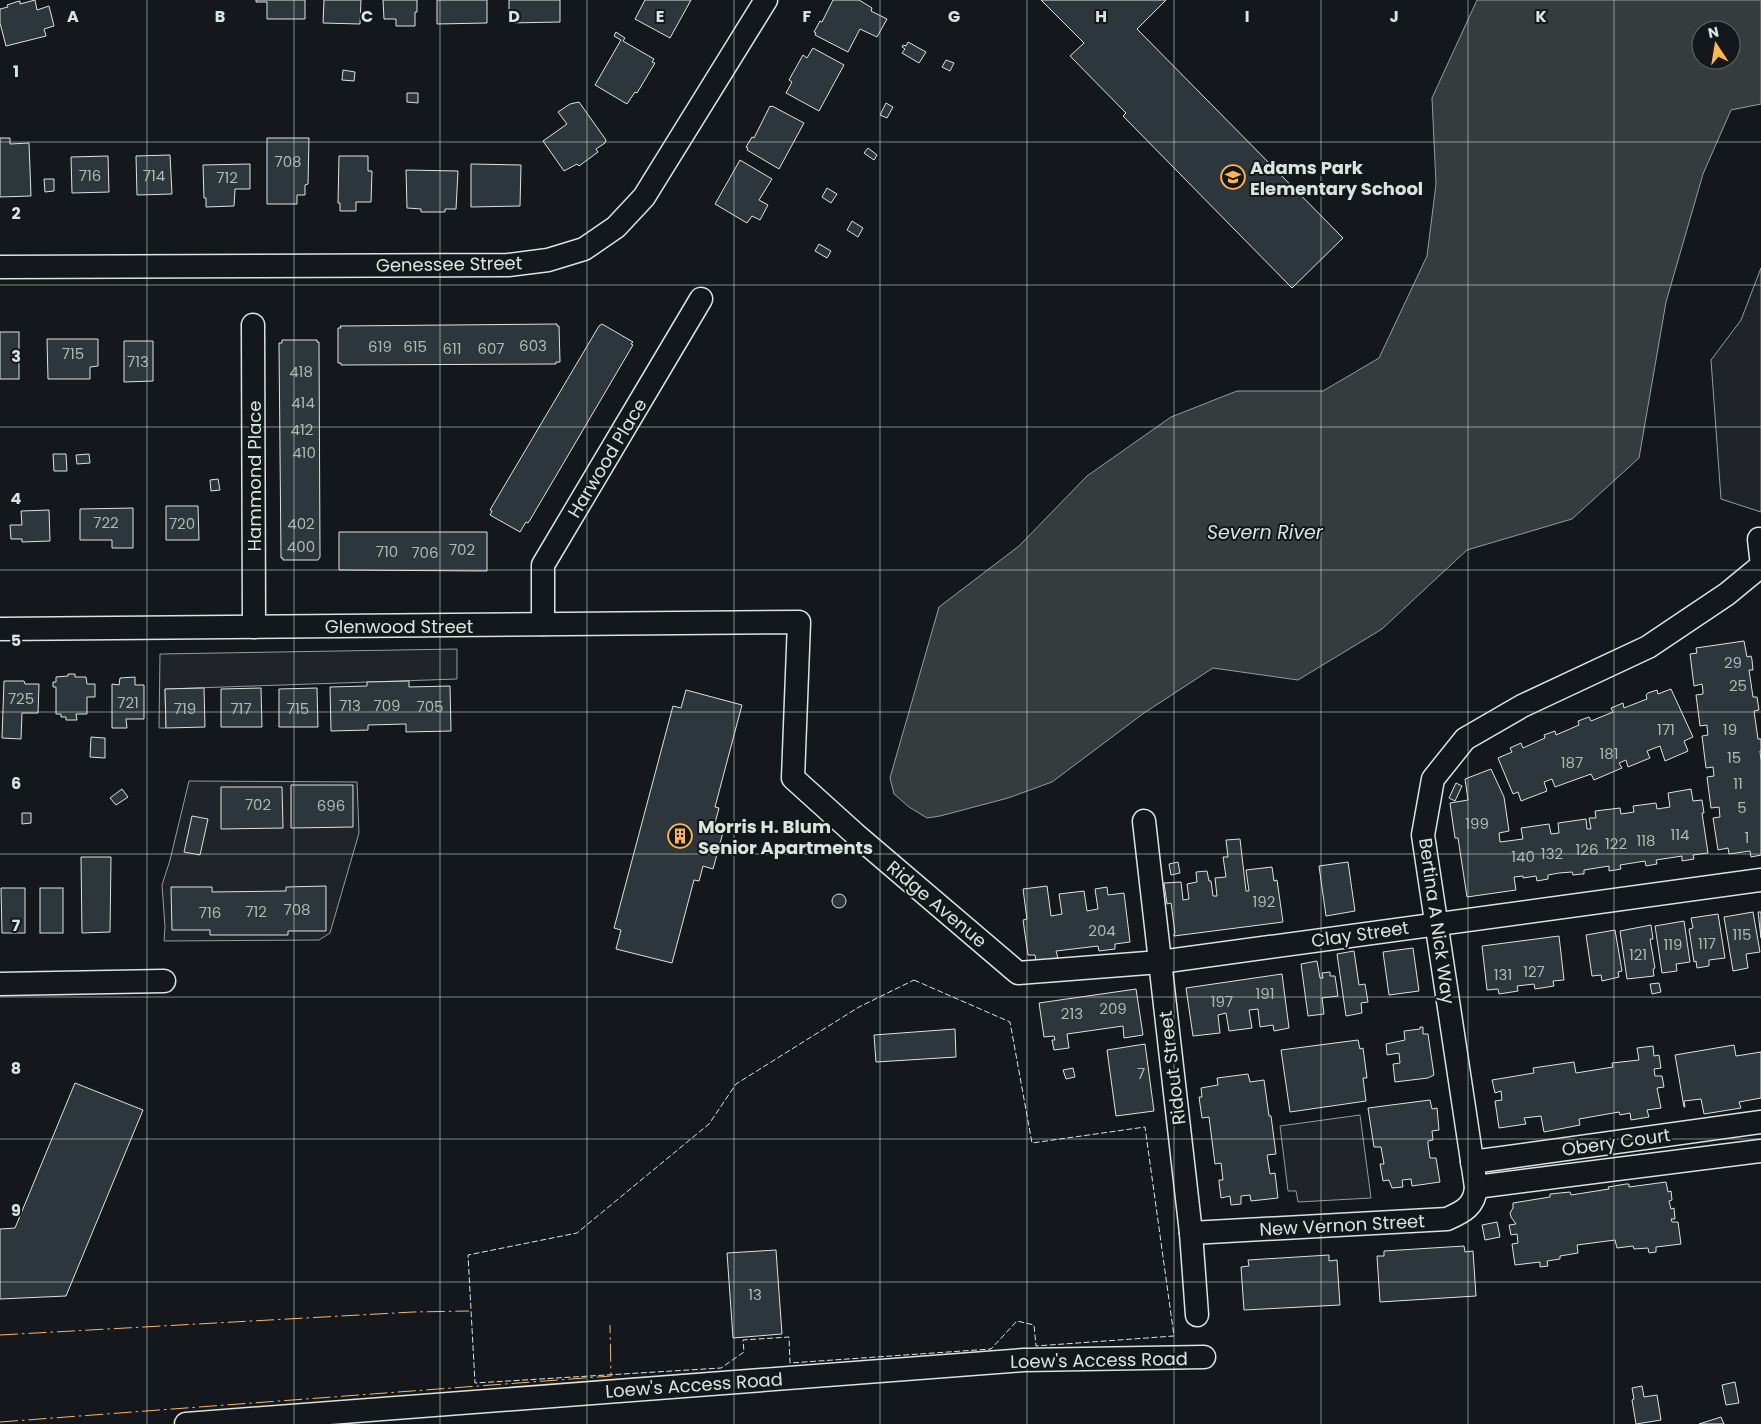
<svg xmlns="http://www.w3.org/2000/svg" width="1761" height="1424" viewBox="0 0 1761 1424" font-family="Poppins,sans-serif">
<rect width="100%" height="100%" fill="#14181c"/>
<g fill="#202428" stroke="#939e99">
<polygon points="1761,268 1761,512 1721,499 1711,360 1741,320"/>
<polygon points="457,649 457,679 165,689 166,728 159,728 160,654"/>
<polygon points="189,781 357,782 359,833 330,933 319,940 164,941 165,927 162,885 170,860"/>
<polygon points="1360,1115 1371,1198 1298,1202 1296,1191 1288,1191 1280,1126"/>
</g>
<path fill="#363b3e" stroke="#939e99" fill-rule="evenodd" d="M1477 0H1761V104L1731 110 1703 174 1666 302 1639 458 1572 519 1467 550 1382 629 1298 680 1213 668 1144 713 1052 782 1008 798 940 816 927 818 909 807 894 794 890 778 939 607 1019 546 1087 476 1171 417 1237 391H1323L1379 358 1427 256 1436 184 1432 98ZM1701 30H1731V60H1701Z"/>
<g fill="#2c363c" stroke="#d8e6dc">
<polygon points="35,0 37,10 49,6 54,26 44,29 46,36 6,46 0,23 0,9 8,7 7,5 16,2 20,1 20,4"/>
<polygon points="256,0 305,0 305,19 267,19 267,2 256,2"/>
<polygon points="324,0 361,0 360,24 323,23"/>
<polygon points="383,0 417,0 417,12 415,12 415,26 396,26 396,19 384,19"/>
<polygon points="437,0 487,0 487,23 437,24"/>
<polygon points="509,0 560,0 560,22 509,23"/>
<polygon points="645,0 691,0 670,38 635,19"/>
<polygon points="833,0 859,0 872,8 871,11 887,19 877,37 860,29 848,52 815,35 816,33 814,32 820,21 822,22"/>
<polygon points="1041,0 1166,0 1137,29 1343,238 1292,288 1123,116 1126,113 1070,56 1084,43"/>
<polygon points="616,32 625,38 623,41 654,59 652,62 655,63 637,93 635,92 627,104 595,85 621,40 614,36"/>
<polygon points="908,42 926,52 919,63 902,53 905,49 902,47 903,45 906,46"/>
<polygon points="813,48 844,65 819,111 786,93 792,82 789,80 803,55 807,58"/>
<polygon points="946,60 954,63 950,71 942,67"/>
<polygon points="343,70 355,72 354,81 342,80"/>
<polygon points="407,93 418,93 418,103 407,102"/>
<polygon points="579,102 606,140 605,143 596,149 598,152 579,166 577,164 564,171 543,141 567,124 558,112 570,104"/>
<polygon points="886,103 893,107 887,118 880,115"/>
<polygon points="770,106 771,107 772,106 804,123 779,169 747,150 748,148 746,147 752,137 754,138"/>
<polygon points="0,138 10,138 10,144 29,143 31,196 0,197"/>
<polygon points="267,138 309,138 308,184 305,185 305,195 297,195 297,204 267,204"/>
<polygon points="868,148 877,155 874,160 864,153"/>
<polygon points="170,155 172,194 137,195 136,156"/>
<polygon points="108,156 109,192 72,193 71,157"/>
<polygon points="339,156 368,156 368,171 372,171 371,202 356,202 356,211 340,211 340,203 338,203"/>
<polygon points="740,160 772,179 759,200 768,205 760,220 752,216 747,223 715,204"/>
<polygon points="250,164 250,189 235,189 234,206 206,207 206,198 204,198 203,165"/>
<polygon points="471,164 521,165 520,206 471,207"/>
<polygon points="406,170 458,171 456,209 445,209 445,212 421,212 421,209 407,208"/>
<polygon points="44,179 54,179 54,191 45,192"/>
<polygon points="827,188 837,194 831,203 822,197"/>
<polygon points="852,221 863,228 858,237 847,230"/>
<polygon points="819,244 831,251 827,258 815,251"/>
<polygon points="557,324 557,326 559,326 560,362 556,362 556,364 341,365 341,363 338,363 338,328 341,328 340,326"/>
<polygon points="602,324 633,342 631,344 633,345 530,520 528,523 526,522 520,532 490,515 492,511 490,510 599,326"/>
<rect x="0" y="332" width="19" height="47"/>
<polygon points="47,339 98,339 98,366 90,367 90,379 48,379"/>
<polygon points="282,340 317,340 317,342 319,342 320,557 318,560 283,560 283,558 281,558 279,343 282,343"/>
<polygon points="124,341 153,341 153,381 124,382"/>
<polygon points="53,454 66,454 67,471 54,471"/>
<polygon points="89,454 90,463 77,464 76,455"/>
<polygon points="218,479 220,490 211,491 210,480"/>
<polygon points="166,506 198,506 199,540 166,540"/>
<polygon points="133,508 133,548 112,548 112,540 80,540 80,509"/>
<polygon points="49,510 50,541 22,542 22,539 11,539 10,525 22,525 21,511"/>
<polygon points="339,532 487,532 487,571 339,570"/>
<polygon points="1744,641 1747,657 1751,656 1752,660 1753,670 1749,670 1753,697 1757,697 1759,710 1754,711 1758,739 1761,739 1761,751 1760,751 1761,761 1761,855 1751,857 1750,851 1729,854 1728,848 1718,850 1713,818 1720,817 1719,807 1711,808 1707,777 1714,776 1713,767 1706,768 1702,736 1708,735 1707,727 1707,725 1700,726 1696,695 1703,694 1703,691 1702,684 1694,686 1690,654 1697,653 1696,648"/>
<polygon points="68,674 75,674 75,677 86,677 87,684 95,684 95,697 87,697 87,714 76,714 77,720 66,720 66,717 61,717 61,714 56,714 56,687 53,687 53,682 56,682 56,677 68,676"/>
<polygon points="135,677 135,685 144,685 144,719 126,719 127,728 112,728 112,684 119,685 120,678"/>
<polygon points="4,681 24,681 25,684 39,684 38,713 22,713 21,739 2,738"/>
<polygon points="409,681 409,687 450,686 451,731 406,732 406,724 368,725 368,730 331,731 330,687 367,686 367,682"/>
<polygon points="204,688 205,727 166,728 165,689"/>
<polygon points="261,688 262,727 221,727 221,689"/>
<polygon points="317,688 318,727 279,727 279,689"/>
<polygon points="1671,689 1693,737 1684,741 1688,751 1665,761 1660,746 1647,751 1650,758 1628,767 1626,760 1619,763 1622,768 1594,780 1591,774 1555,787 1552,779 1544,782 1547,791 1521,801 1518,792 1513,794 1498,758 1512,752 1510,748 1521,743 1523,748 1545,738 1544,735 1555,731 1556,735 1579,725 1578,721 1589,717 1591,721 1613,712 1611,708 1623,703 1624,708 1647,699 1646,695 1648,693 1657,690 1658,694"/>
<polygon points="686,690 742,705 715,807 719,808 715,823 725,825 713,869 703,866 699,881 694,880 672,963 616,949 621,930 614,928 673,706 681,708"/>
<polygon points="91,737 105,738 105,758 90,757"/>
<polygon points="1491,769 1504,797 1509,831 1499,833 1500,842 1523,839 1521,828 1549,824 1551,834 1559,833 1558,823 1586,819 1587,829 1591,829 1589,818 1596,818 1595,811 1620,808 1621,814 1634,812 1633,806 1656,803 1657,809 1670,807 1668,793 1691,789 1693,801 1702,800 1704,813 1702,813 1708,853 1693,855 1694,859 1682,861 1682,856 1656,860 1657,864 1646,866 1645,861 1620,865 1621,869 1609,871 1609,866 1584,870 1584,874 1581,874 1573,875 1572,872 1559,873 1548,875 1548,879 1537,881 1536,876 1523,878 1523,876 1514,877 1516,890 1467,897 1458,838 1455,838 1450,803 1468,800 1465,779"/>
<polygon points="1456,783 1462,786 1455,801 1449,798"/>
<polygon points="291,785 353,785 353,827 291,828"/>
<polygon points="221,787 282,787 283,828 221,829"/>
<polygon points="122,789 128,797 116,805 110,798"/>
<polygon points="22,813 31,813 31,823 22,824"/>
<polygon points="192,816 208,819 200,855 184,852"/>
<polygon points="1240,839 1246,891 1249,891 1246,870 1272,867 1274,881 1277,880 1283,922 1174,936 1174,934 1175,933 1171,903 1167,904 1164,883 1181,882 1183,900 1189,899 1187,884 1197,882 1196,872 1207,871 1209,881 1211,881 1213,896 1217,896 1215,878 1226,877 1223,857 1228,857 1226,840"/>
<polygon points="81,857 111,857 110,932 82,933"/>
<polygon points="1178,862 1180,873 1171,875 1169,864"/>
<polygon points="1348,862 1355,911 1326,916 1319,866"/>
<polygon points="326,886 326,931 288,931 288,935 210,935 210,930 172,930 171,887 212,887 212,892 286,891 286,887"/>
<polygon points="1047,886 1051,916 1062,914 1059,894 1084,891 1087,911 1098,909 1095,889 1107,887 1108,895 1124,893 1130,942 1115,944 1115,949 1099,951 1098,946 1056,951 1058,958 1036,961 1035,955 1028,955 1023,920 1027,919 1023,889"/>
<polygon points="1,888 25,888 25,933 2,933"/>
<rect x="40" y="888" width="23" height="45"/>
<circle cx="839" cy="901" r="7"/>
<polygon points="1753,912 1760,952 1746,954 1748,968 1733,971 1724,917"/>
<polygon points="1758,912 1761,912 1761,938"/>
<polygon points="1718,914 1725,958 1709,960 1709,966 1697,968 1696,961 1694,962 1689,929 1693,928 1691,918"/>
<polygon points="1684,921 1690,962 1676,964 1677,971 1662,973 1655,926"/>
<polygon points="1651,925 1653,939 1650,939 1655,968 1653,969 1654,976 1627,979 1620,931"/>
<polygon points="1615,930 1622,971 1618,972 1619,977 1602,981 1601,975 1592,976 1586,935"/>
<polygon points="1559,936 1564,980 1553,981 1554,986 1535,989 1534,984 1517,986 1518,991 1499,994 1498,989 1487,990 1482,946"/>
<polygon points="1413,948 1419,991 1389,995 1383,952"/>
<polygon points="1354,951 1359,985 1365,984 1368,1002 1361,1003 1362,1013 1346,1016 1337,954"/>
<polygon points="1317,961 1320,978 1323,978 1322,973 1330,972 1330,976 1335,976 1338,996 1322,998 1324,1014 1308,1016 1301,964"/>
<polygon points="1282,974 1289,1028 1274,1031 1273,1025 1260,1027 1258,1009 1249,1010 1252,1028 1229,1031 1226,1013 1218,1015 1220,1033 1193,1036 1186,988"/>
<polygon points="1659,983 1661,992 1652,994 1650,984"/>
<polygon points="1136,989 1143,1035 1124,1038 1123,1026 1067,1034 1069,1048 1054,1050 1052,1040 1055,1040 1054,1036 1044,1037 1039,1003"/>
<polygon points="1420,1027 1423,1027 1423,1034 1428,1034 1434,1075 1428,1078 1395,1082 1393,1064 1400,1063 1399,1053 1387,1055 1386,1044 1405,1040 1404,1031 1420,1029"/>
<polygon points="955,1029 956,1057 876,1062 874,1035"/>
<polygon points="1358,1040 1360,1049 1363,1048 1367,1078 1363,1078 1366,1101 1290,1112 1281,1050"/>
<polygon points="1145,1044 1154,1111 1116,1116 1107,1050"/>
<polygon points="1734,1045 1736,1056 1761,1052 1761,1098 1739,1102 1741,1108 1704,1114 1701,1099 1684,1101 1685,1107 1684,1107 1675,1055"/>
<polygon points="1653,1046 1654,1056 1659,1055 1661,1068 1654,1069 1655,1076 1662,1076 1664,1087 1657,1088 1661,1108 1647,1110 1649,1117 1631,1120 1630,1113 1620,1115 1619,1112 1579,1119 1580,1125 1544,1132 1541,1116 1524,1118 1526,1124 1499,1128 1495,1101 1502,1100 1501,1091 1495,1093 1492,1080 1534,1073 1533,1068 1574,1062 1576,1073 1613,1067 1612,1063 1639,1060 1637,1048"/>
<polygon points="1073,1068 1075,1077 1066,1079 1063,1070"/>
<polygon points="1248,1074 1250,1082 1264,1080 1269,1116 1271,1116 1276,1154 1267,1155 1270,1174 1275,1173 1278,1198 1251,1201 1250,1195 1241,1196 1241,1204 1231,1205 1230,1196 1221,1198 1219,1182 1219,1180 1223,1180 1221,1163 1215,1164 1209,1117 1202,1118 1199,1097 1202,1097 1201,1088 1218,1085 1217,1078"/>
<polygon points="75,1083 143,1110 66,1296 0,1299 0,1229 15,1228"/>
<polygon points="1430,1100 1432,1109 1437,1108 1439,1130 1432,1131 1433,1140 1428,1141 1428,1144 1430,1158 1436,1158 1440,1182 1412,1186 1411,1179 1402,1180 1403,1187 1392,1188 1389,1180 1383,1181 1380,1164 1384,1164 1381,1147 1374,1147 1368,1108"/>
<polygon points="1666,1182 1668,1192 1671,1191 1672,1200 1669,1201 1671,1209 1674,1208 1675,1219 1671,1219 1672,1222 1678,1222 1681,1244 1656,1247 1656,1252 1649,1253 1648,1248 1634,1249 1633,1246 1617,1248 1615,1240 1577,1245 1578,1253 1560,1256 1560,1259 1547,1261 1548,1266 1540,1267 1540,1262 1515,1265 1512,1244 1518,1243 1517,1234 1511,1235 1509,1225 1516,1224 1511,1217 1510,1213 1513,1208 1513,1203 1550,1197 1550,1194 1570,1192 1571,1195 1609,1189 1608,1187 1626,1184 1629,1184 1629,1187"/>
<polygon points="1497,1222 1500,1237 1485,1240 1482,1225"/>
<polygon points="1464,1246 1465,1252 1473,1251 1476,1296 1380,1302 1377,1256 1384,1256 1384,1251"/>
<polygon points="776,1250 782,1334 733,1338 727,1253"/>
<polygon points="1329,1255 1329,1261 1337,1260 1340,1305 1244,1310 1241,1267 1249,1266 1248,1260"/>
<polygon points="1735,1382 1739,1403 1726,1405 1722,1385"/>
<polygon points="1642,1386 1644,1397 1657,1395 1661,1420 1636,1424 1632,1400 1634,1399 1632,1388"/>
<polygon points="1721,1417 1724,1424 1699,1424"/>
</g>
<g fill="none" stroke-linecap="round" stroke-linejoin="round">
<g stroke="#d8e6dc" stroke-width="25">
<g id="street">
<polyline points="0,267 508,265 548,260 584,249 616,227 644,197 766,0"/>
<polyline points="253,325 254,627"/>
<polyline points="1759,539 1761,557"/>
<polyline points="543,624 543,565 701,299"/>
<polyline points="0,629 799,622 793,778 855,834 1018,973 1160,962 1761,880"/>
<polyline points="1144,821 1191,1233 1197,1315"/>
<polyline points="0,984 164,981"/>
<polyline points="1472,1162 1761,1122"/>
<polyline points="1476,1187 1761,1151"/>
<path d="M1191 1233 1447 1219C1463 1212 1475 1206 1476 1187L1423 835 1433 779 1465 739 1522 706 1648 647 1727 594 1761 566"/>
<polyline points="186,1424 1024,1360 1204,1357"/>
</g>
</g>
<use href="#street" stroke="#14181c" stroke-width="22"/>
<polygon stroke="#d8e6dc" stroke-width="1" stroke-dasharray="6 2.5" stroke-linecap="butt" points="914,980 1010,1022 1032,1143 1145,1127 1174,1336 1036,1346 1034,1325 1017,1321 991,1349 790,1363 789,1337 743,1340 744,1352 721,1368 475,1383 468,1255 577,1233 709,1124 736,1084 859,1007"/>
<g stroke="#ffb74d" stroke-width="1" stroke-dasharray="18 4 2.5 4" stroke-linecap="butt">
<polyline points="0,1335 413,1312 469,1311"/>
<polyline points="0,1422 611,1376 610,1325"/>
</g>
</g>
<path fill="none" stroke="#d8e6dc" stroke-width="1" stroke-opacity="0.55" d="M147 0V1424M294 0V1424M440 0V1424M587 0V1424M734 0V1424M880 0V1424M1027 0V1424M1174 0V1424M1321 0V1424M1468 0V1424M1614 0V1424M0 142H1761M0 285H1761M0 427H1761M0 570H1761M0 712H1761M0 854H1761M0 997H1761M0 1139H1761M0 1282H1761"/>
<defs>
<g id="school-ring" transform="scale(1.25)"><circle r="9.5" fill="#14181c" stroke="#ffb74d" stroke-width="1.5"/><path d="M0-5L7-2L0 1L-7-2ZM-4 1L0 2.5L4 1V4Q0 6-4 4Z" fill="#ffb74d"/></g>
<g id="building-ring" transform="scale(1.25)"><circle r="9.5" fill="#14181c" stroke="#ffb74d" stroke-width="1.5"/><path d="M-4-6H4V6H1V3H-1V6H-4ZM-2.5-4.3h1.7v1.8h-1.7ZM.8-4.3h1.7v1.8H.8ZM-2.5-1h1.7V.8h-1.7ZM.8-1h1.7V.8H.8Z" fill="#ffb74d"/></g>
</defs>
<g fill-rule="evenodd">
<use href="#school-ring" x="1233" y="177"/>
<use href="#building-ring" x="680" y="836"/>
</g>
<g text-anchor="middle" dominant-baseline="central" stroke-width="4" stroke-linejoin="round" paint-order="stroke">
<g font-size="15" fill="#adbab4">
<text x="288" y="161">708</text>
<text x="90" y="175">716</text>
<text x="154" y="175">714</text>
<text x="227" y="177">712</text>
<text x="533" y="345">603</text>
<text x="380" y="346">619</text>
<text x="415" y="346">615</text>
<text x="452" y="348">611</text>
<text x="491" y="348">607</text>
<text x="73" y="353">715</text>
<text x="138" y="361">713</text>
<text x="301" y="371">418</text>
<text x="303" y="402">414</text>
<text x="302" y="429">412</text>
<text x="304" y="452">410</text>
<text x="106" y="522">722</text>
<text x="182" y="523">720</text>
<text x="301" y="523">402</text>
<text x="301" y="546">400</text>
<text x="462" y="549">702</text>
<text x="387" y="551">710</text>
<text x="425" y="552">706</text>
<text x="1733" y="662">29</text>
<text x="1738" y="685">25</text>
<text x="21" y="698">725</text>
<text x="128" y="702">721</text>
<text x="350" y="705">713</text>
<text x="387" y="705">709</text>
<text x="430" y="706">705</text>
<text x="185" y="708">719</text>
<text x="241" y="708">717</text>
<text x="298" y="708">715</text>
<text x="1666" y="729">171</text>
<text x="1730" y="729">19</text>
<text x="1609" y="753">181</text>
<text x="1734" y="757">15</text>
<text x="1572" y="762">187</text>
<text x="1738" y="783">11</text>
<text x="258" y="804">702</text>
<text x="331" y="805">696</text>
<text x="1742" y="807">5</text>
<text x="1477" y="823">199</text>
<text x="1680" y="834">114</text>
<text x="1747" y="837">1</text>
<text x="1646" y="840">118</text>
<text x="1616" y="843">122</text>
<text x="1587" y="849">126</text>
<text x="1552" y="853">132</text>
<text x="1523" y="856">140</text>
<text x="1264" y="901">192</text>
<text x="297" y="909">708</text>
<text x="256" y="911">712</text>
<text x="210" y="912">716</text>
<text x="1102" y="930">204</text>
<text x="1742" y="934">115</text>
<text x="1707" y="943">117</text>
<text x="1673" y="944">119</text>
<text x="1638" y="954">121</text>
<text x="1534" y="971">127</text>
<text x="1503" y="974">131</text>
<text x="1265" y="993">191</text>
<text x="1222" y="1001">197</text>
<text x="1113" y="1008">209</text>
<text x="1072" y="1013">213</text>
<text x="1141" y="1073">7</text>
<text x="755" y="1294">13</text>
</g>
<g font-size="18" font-weight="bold" fill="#d8e6dc" stroke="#14181c" text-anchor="start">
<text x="1250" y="167">Adams Park<tspan x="1250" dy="21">Elementary School</tspan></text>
<text x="698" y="826">Morris H. Blum<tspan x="698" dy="21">Senior Apartments</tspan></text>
</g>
<g font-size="18" fill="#d8e6dc" stroke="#14181c">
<text transform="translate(449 264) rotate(-1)">Genessee Street</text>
<text transform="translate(607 458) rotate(-59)">Harwood Place</text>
<text transform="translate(254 476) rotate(-90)">Hammond Place</text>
<text x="399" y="626">Glenwood Street</text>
<text transform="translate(937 904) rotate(40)">Ridge Avenue</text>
<text transform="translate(1437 921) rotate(82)">Bertina A Nick Way</text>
<text transform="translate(1360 934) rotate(-8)">Clay Street</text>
<text transform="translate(1172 1068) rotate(-97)">Ridout Street</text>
<text transform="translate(1616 1142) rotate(-8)">Obery Court</text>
<text transform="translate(1342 1225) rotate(-3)">New Vernon Street</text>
<text transform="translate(1099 1360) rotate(-1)">Loew's Access Road</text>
<text transform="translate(694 1385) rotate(-4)">Loew's Access Road</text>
</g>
<g font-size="19" font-style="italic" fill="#d8e6dc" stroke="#14181c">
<text x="1265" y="532">Severn River</text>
</g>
</g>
<g font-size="16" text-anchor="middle" font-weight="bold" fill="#d8e6dc" stroke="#14181c" stroke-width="4" stroke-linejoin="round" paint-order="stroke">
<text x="73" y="22">A</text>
<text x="220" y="22">B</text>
<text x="367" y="22">C</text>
<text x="514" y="22">D</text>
<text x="660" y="22">E</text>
<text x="807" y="22">F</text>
<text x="954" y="22">G</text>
<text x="1101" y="22">H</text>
<text x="1247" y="22">I</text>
<text x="1394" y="22">J</text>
<text x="1541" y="22">K</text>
<text x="16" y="77">1</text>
<text x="16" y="219">2</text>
<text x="16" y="362">3</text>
<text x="16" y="504">4</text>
<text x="16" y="646">5</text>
<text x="16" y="789">6</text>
<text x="16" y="931">7</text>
<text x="16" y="1074">8</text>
<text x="16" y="1216">9</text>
</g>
<g transform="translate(1716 45) rotate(348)"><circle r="24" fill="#14181c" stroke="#626a69"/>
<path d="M0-4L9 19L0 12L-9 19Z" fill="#ffb74d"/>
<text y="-8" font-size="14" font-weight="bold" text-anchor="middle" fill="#d8e6dc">N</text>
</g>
</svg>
